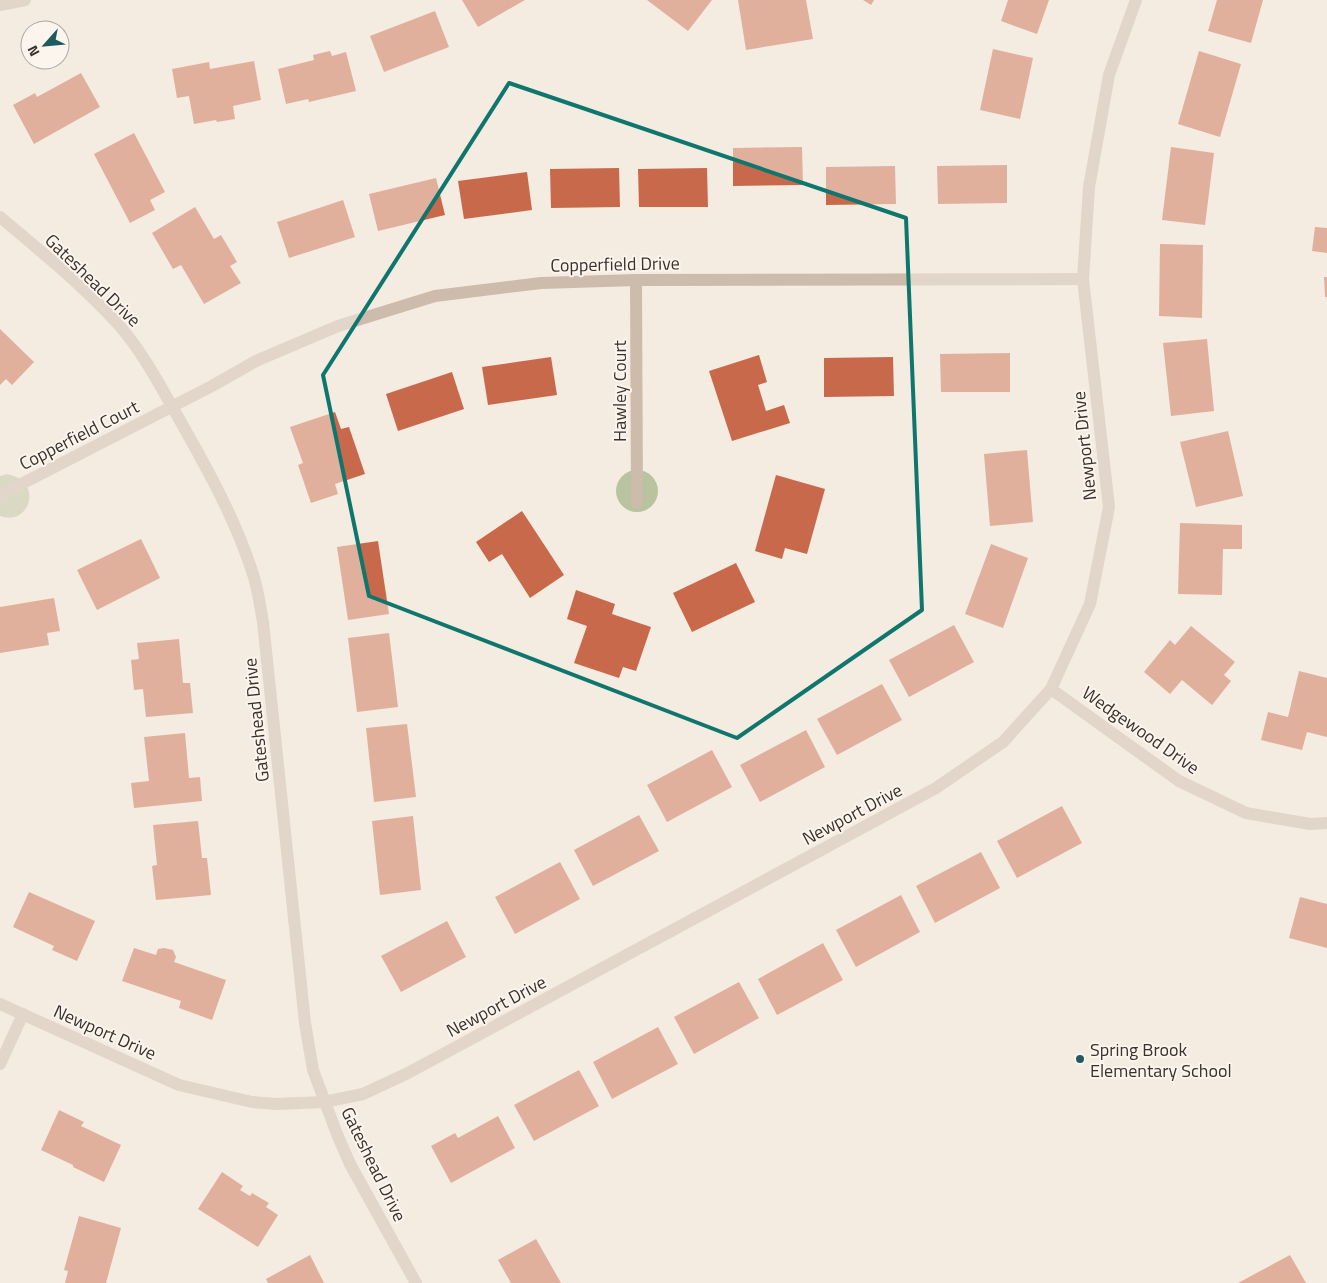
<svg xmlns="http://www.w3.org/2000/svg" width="1327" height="1283" viewBox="0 0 1327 1283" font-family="'Titillium Web',sans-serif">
<rect width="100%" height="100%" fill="#f4ebe1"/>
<g fill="#b8c4a0">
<circle cx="637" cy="491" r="21"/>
<path d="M7 474C45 482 29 527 0 516V476Z"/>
</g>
<g fill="#c8694b">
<polygon points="462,0 525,0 478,27"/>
<polygon points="647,0 712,0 688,31"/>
<polygon points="738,0 806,0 813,39 746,50"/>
<polygon points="863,0 874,0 871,5"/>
<polygon points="1008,0 1049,0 1037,34 1001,21"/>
<polygon points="1217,0 1263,0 1251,43 1208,31"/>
<polygon points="435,11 449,47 384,72 370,36"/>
<polygon points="993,49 1033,58 1020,119 980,110"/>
<polygon points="330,51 332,56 346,52 356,91 309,102 308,99 286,104 278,69 314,60 313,55"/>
<polygon points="1199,51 1241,64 1220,137 1178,124"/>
<polygon points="254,61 261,100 233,106 235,119 217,122 216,120 194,124 189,96 177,98 172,69 209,62 210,69"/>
<polygon points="81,73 100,107 34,144 13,105 35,93 37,97"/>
<polygon points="134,133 165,192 150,200 155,210 130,223 94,154"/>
<polygon points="802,147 803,185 733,186 733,148"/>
<polygon points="1171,147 1214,153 1205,225 1162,220"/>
<polygon points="1007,165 1007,203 938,204 937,166"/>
<polygon points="895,166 896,204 826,205 826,167"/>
<polygon points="619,168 620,207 551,208 550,169"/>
<polygon points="707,168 708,207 639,207 638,169"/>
<polygon points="527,172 532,210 464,219 458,181"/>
<polygon points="436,178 445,215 378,231 369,194"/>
<polygon points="343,200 355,237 289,258 277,222"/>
<polygon points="195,207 214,239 221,235 237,262 230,266 241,283 204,304 181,265 173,269 152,233"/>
<polygon points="1315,227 1327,228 1327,253 1312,251"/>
<polygon points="1160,244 1203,245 1202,318 1159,316"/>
<polygon points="1324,277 1327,277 1327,297 1325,297"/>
<polygon points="0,329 34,362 12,385 6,379 0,385"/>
<polygon points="1207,339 1214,411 1171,416 1163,343"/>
<polygon points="1010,353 1010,392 941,392 940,354"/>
<polygon points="759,355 767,382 758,385 766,411 784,405 790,423 732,441 709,371"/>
<polygon points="551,357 557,395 488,405 482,367"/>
<polygon points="893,357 894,396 824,397 824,358"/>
<polygon points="452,372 464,409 398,431 386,394"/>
<polygon points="335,412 341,429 349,427 365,474 335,484 338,494 311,503 298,465 303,463 290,427"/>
<polygon points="1228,431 1243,496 1196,507 1180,442"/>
<polygon points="1027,450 1033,522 990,526 984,454"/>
<polygon points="776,475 825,489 807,554 785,548 782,559 755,551"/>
<polygon points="522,511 564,575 530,598 502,554 489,562 476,542"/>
<polygon points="1180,523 1242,525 1242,549 1223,549 1222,595 1178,594"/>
<polygon points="141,539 160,578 97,610 77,570"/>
<polygon points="378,541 389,614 348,620 337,547"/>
<polygon points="991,544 1028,558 1003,628 965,614"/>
<polygon points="736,563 755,602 692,632 673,593"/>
<polygon points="576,590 615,604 612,614 651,627 636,671 623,667 619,678 574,663 587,626 567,619"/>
<polygon points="54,598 60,631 47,633 49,645 0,653 0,607"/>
<polygon points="954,625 974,662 909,697 889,660"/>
<polygon points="1191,626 1235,662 1224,675 1231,681 1212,705 1182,680 1170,694 1144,672 1170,640 1175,645"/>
<polygon points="389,633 398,707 357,712 348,638"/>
<polygon points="179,639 183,683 190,683 193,713 146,717 143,689 134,690 131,660 139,659 137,643"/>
<polygon points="1299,671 1327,678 1327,737 1307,732 1302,750 1261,740 1268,712 1288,717"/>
<polygon points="882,684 902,720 837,755 817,719"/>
<polygon points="407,724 416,797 374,802 366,728"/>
<polygon points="806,730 825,767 760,802 740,765"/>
<polygon points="185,733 189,778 200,777 202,801 134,808 131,783 149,781 144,737"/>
<polygon points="712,750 732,787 667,822 647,785"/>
<polygon points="1062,806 1082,843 1017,878 997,841"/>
<polygon points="639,815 659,851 593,886 574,850"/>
<polygon points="413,816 421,890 380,895 372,821"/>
<polygon points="198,821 202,858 207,858 211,895 156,900 152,866 157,865 153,825"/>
<polygon points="981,852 1000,888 935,923 916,886"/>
<polygon points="560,862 580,899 515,934 495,897"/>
<polygon points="29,892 95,921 77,961 52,950 54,946 13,927"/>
<polygon points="901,895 920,932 856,967 836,930"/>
<polygon points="1300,897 1327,904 1327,948 1289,938"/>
<polygon points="447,921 466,957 401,992 381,956"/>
<polygon points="823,943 843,980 777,1015 758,979"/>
<polygon points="134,948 156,955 158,949 164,948 173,950 176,957 174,962 226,980 212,1020 179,1008 181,1001 122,981"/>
<polygon points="739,982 759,1018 694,1054 674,1017"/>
<polygon points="658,1027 678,1064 612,1099 593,1062"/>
<polygon points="579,1070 599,1106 534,1141 514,1105"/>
<polygon points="59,1110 84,1122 81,1126 121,1145 104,1182 73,1167 73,1165 41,1150"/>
<polygon points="498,1116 515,1148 451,1183 431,1146 455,1133 458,1138"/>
<polygon points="222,1172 243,1186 240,1190 250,1196 252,1193 269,1203 266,1207 278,1215 258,1247 198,1209"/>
<polygon points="79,1216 121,1228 106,1283 65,1283 68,1271 64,1270"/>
<polygon points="536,1239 561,1283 511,1283 498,1260"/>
<polygon points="310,1255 324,1283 268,1283 266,1279"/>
<polygon points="1290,1255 1306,1283 1238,1283"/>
</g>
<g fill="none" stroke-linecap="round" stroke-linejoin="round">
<g stroke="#cdbbac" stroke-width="12">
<polyline points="0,5 25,0"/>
<path d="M0 217C41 251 82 285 118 324 141 350 157 380 174 410 204 463 234 515 253 574 258 589 260 606 263 622L305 1023 313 1070 337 1134 350 1164 416 1283"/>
<polyline points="636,280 637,503"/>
<polyline points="2,494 212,386 256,361 338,326 435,296 541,283 636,280 1083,279"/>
<polyline points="1051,689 1179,781 1246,813 1310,824 1327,823"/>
<polyline points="0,1004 179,1085 252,1102 277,1104 324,1102 363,1094 408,1073 936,788 1003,742 1051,689 1090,604 1109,507 1083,279 1089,187 1109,75 1136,0"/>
<polyline points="0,1064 23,1014"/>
</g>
</g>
<path d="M0 0H1327V1283H0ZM509 83 906 218 922 610 737 738 369 596 323 375Z" fill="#f4ebe1" fill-opacity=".55" fill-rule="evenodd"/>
<path fill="none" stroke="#0f766e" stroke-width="4" stroke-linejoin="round" d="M509 83 906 218 922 610 737 738 369 596 323 375Z"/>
<circle fill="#1f5a5e" stroke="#fbf5ee" stroke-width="2" cx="1080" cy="1059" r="5"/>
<g text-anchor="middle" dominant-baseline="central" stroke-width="4" stroke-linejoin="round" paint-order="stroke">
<g font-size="18" fill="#3b302b" stroke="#fbf5ee">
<text transform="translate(615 264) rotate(-1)">Copperfield Drive</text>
<text transform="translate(93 280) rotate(44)">Gateshead Drive</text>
<text transform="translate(619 391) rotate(-90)">Hawley Court</text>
<text transform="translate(79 435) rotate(-27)">Copperfield Court</text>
<text transform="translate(1084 446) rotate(-96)">Newport Drive</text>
<text transform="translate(256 720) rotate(-96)">Gateshead Drive</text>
<text transform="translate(1141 730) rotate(35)">Wedgewood Drive</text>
<text transform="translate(852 814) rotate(-28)">Newport Drive</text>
<text transform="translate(496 1006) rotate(-28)">Newport Drive</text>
<text transform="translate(105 1032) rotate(24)">Newport Drive</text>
<text transform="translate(374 1164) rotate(64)">Gateshead Drive</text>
</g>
<g font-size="18" fill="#3b302b" stroke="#fbf5ee" text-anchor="start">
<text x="1090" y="1049">Spring Brook<tspan x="1090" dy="21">Elementary School</tspan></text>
</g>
</g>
<g transform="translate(45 45) rotate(243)"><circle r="24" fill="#fbf5ee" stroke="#aea6a0"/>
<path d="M0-4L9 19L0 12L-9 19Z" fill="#1f5a5e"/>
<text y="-8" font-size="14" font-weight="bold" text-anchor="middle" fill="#3b302b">N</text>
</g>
</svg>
